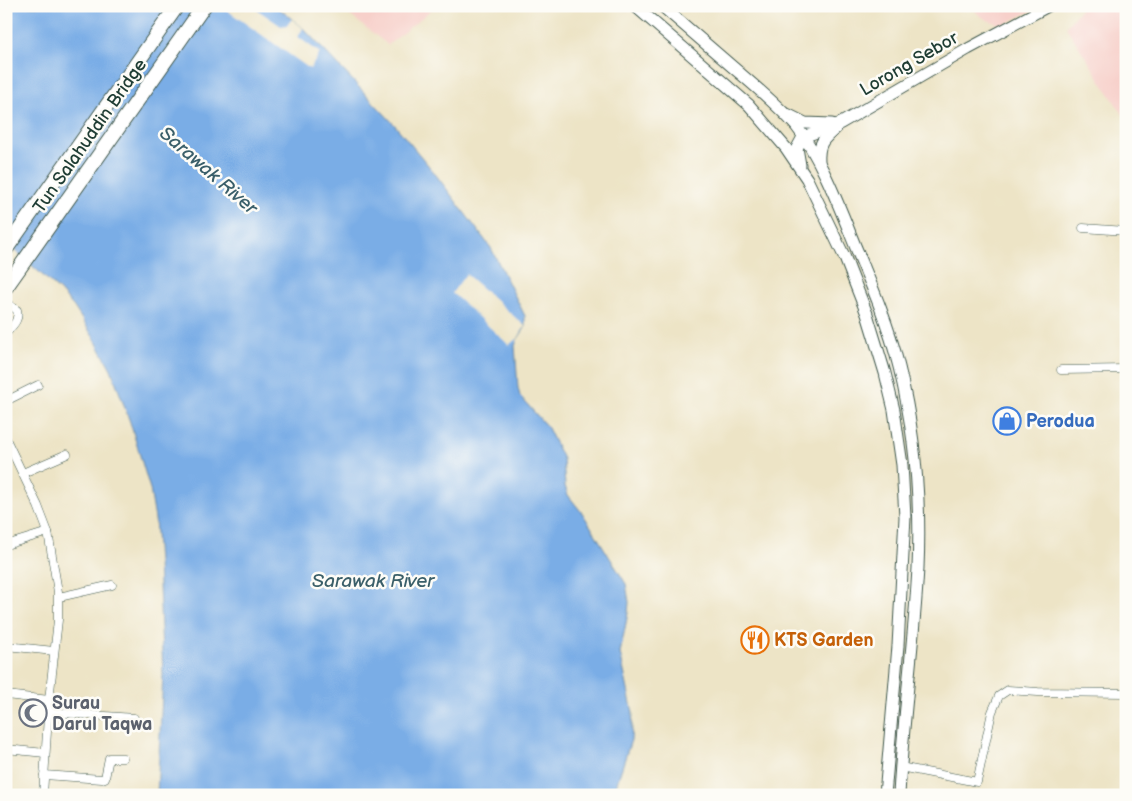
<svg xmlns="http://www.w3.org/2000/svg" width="1132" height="801" viewBox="0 0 1132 801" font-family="'Balsamiq Sans',sans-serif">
<rect width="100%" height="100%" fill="#fdfcf7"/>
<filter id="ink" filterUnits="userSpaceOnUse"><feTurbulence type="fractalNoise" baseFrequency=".02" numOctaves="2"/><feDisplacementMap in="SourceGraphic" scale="10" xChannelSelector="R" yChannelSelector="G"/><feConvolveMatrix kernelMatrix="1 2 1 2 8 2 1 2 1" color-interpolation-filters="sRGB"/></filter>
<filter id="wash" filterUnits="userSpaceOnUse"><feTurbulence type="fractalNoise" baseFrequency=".0096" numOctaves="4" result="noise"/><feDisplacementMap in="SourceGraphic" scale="20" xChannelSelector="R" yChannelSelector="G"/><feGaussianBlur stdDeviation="1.12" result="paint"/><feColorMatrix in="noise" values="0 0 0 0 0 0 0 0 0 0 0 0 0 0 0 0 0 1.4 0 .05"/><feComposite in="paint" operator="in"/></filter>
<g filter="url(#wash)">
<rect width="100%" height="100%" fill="#ede4c6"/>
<g fill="#f7d0ca">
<polygon points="338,6 436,6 388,45"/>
<polygon points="971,6 1042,6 1002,25 987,20 979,15"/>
<polygon points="1083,6 1126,6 1126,110 1123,115 1066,27"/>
</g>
<polygon fill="#7aade6" stroke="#4c758d" points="6,6 276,6 303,28 393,123 433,171 491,248 525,316 525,328 517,340 515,346 518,388 520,396 548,428 563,459 565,486 568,495 583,514 626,584 629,602 628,613 620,653 633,713 631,740 613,795 157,795 163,674 158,562 155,519 150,489 130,422 111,369 94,338 74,307 60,291 6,242"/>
<g fill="#ede4c6">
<polygon points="221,6 252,6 281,26 287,25 292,19 303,28 298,37 320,53 310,69"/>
<polygon points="466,274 525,326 517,340 516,339 509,345 452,293"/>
</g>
</g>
<g filter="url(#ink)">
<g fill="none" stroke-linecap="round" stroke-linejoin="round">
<g stroke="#3e564a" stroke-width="9">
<g id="street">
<polyline points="1083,228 1126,231"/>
<path d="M6 303 17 310C20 320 12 326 6 333"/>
<polyline points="1061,370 1126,369"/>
<polyline points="6,401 38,385"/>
<polyline points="6,439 38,506 48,532 58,592 58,620 49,700 43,795"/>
<polyline points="23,473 67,454"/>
<polyline points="6,545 48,532"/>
<polyline points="59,597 112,585"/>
<polyline points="6,646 54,651"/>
<polyline points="6,695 49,700"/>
<polyline points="48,712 134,718"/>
<polyline points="6,749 45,753"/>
<polyline points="900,767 977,782 992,712 999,696 1008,690 1038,692 1126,693"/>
<polyline points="44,775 102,779 105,778 109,758 123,758"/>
</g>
</g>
<g stroke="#3e564a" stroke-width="13">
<g id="secondary">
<polyline points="635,6 749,105 786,148 807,179 845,258 867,314 885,373 894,410 902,465 905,517 898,646 885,795"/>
<path d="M662 6C686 27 711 48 735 69 756 87 778 105 796 126 821 157 841 211 856 248 872 286 889 326 899 367 915 432 921 501 918 568 914 643 903 719 899 795"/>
<polyline points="787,114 805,123 832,124"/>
<path d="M819 162C818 144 822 140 836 128"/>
<polyline points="800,165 797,148 803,137 841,123 968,49 1048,6"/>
</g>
</g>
<g stroke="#3e564a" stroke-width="16">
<g id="highway">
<polyline points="6,249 177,6"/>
<polyline points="6,287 204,6"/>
</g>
</g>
<use href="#street" stroke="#fff" stroke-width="8"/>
<use href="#secondary" stroke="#fff" stroke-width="11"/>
<use href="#highway" stroke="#fff" stroke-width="14"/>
</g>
</g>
<defs>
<g id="shop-ring" transform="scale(1.4375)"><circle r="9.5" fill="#fdfcf7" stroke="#3f7fe0" stroke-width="1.5"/><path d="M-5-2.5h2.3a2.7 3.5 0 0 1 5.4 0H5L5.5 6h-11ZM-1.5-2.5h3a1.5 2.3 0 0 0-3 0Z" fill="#3f7fe0"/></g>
<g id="restaurant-ring" transform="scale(1.4375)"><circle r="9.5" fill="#fdfcf7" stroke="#e8710a" stroke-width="1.5"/><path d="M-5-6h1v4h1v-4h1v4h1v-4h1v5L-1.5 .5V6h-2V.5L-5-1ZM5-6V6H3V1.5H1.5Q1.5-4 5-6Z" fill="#e8710a"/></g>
<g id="mosque-ring" transform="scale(1.4375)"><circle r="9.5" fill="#fdfcf7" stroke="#6b7280" stroke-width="1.5"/><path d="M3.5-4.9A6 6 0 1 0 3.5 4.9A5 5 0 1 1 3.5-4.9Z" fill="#6b7280"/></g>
</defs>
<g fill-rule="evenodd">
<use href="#shop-ring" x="1007" y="421"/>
<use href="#restaurant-ring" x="755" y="640"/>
<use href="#mosque-ring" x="33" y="713"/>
</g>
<g text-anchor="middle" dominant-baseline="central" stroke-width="5" stroke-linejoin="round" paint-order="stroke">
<g font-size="18" fill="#1f3d34" stroke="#fdfcf7">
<text transform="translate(909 64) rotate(-30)">Lorong Sebor</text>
<text transform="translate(90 136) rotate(-55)">Tun Salahuddin Bridge</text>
</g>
<g font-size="18" font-weight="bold" fill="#366cbe" stroke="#fdfcf7" text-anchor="start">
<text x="1026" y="421">Perodua</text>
</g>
<g font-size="18" font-weight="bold" fill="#c56008" stroke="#fdfcf7" text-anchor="start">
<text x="774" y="640">KTS Garden</text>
</g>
<g font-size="18" font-weight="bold" fill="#5b616d" stroke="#fdfcf7" text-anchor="start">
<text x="52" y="703">Surau<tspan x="52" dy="21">Darul Taqwa</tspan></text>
</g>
<g font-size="19" font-style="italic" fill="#3a5f69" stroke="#fdfcf7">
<text transform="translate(208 171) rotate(41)">Sarawak River</text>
<text x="373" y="581">Sarawak River</text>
</g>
</g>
<rect width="1132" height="801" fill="none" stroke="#fdfcf7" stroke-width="25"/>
</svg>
